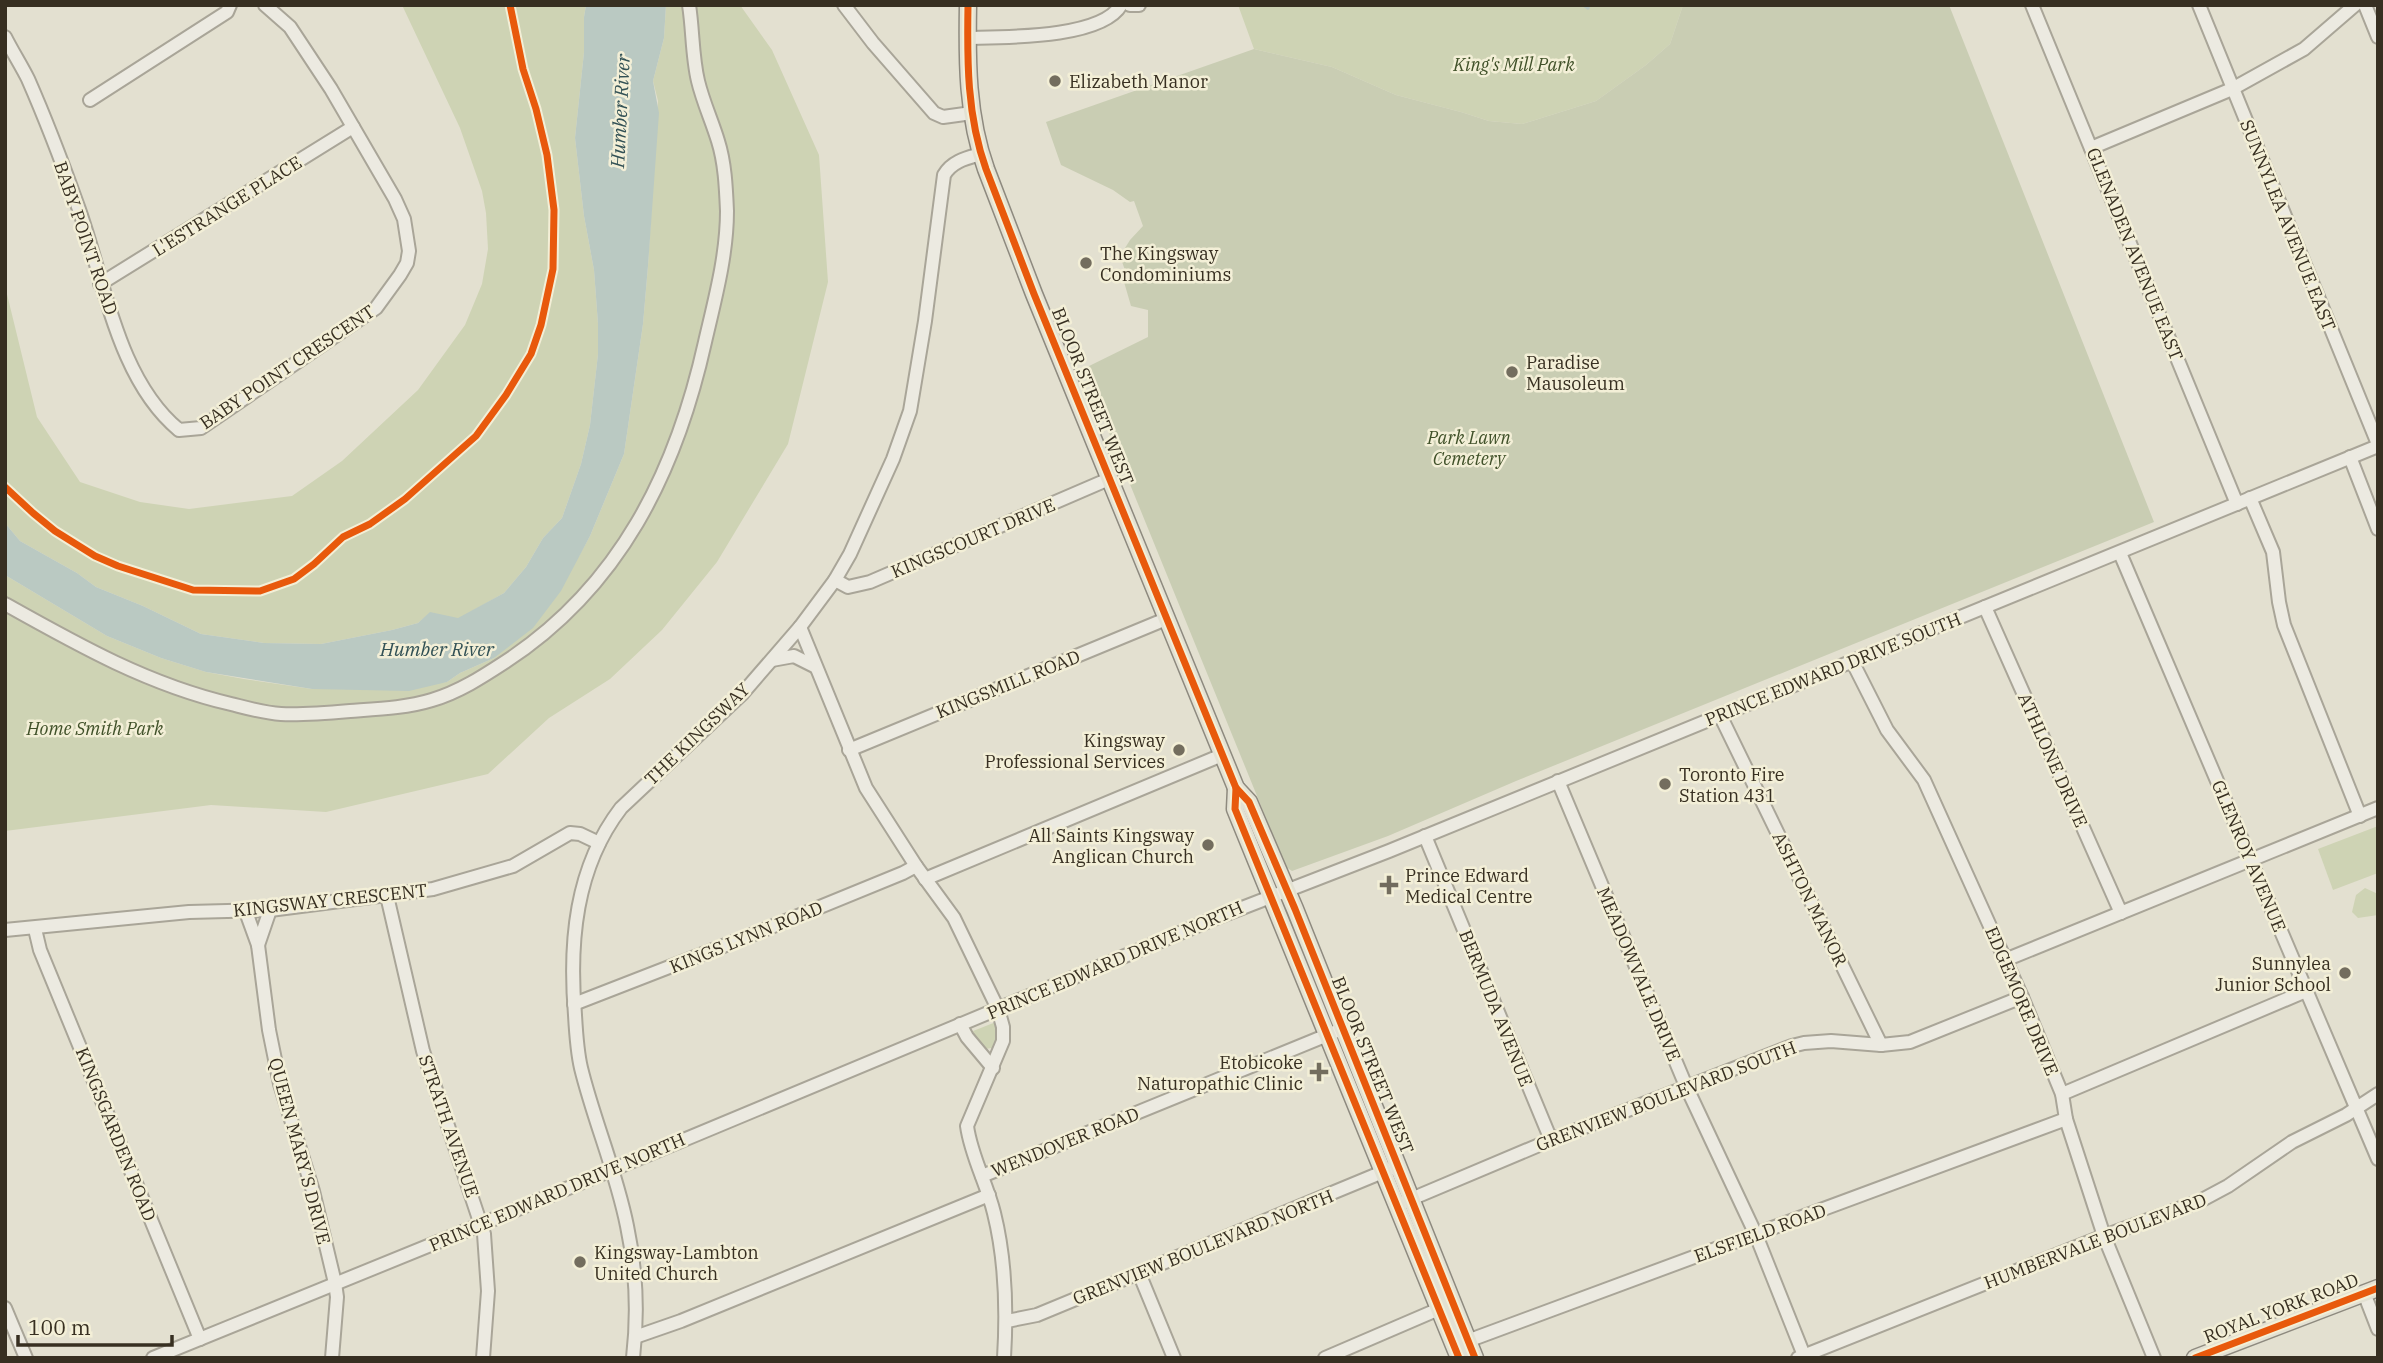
<svg xmlns="http://www.w3.org/2000/svg" width="2383" height="1363" viewBox="0 0 2383 1363" font-family="'IBM Plex Serif',serif">
<rect width="100%" height="100%" fill="#e3e0d0"/>
<g fill="#ced3b4">
<polygon points="402,5 586,5 584,17 584,52 575,138 584,216 594,270 598,324 598,354 590,425 581,464 562,518 543,538 526,567 504,593 458,619 430,613 418,623 392,630 321,644 264,643 201,634 143,606 96,587 77,573 20,541 5,523 5,286 37,417 80,482 140,502 189,509 292,496 342,461 418,390 465,325 482,284 488,249 486,213 482,191 460,128"/>
<polygon points="666,5 740,5 772,50 819,155 828,282 788,444 717,562 662,630 610,679 549,718 488,774 326,812 211,805 5,831 5,575 107,636 161,658 206,672 244,679 312,689 359,689 447,682 460,673 494,658 579,556 590,536 624,454 643,324 648,266 658,101 653,81 664,38"/>
<polygon points="1238,5 1683,5 1670,44 1646,65 1596,101 1522,124 1489,121 1461,112 1396,95 1332,67 1254,49"/>
<polygon points="2378,826 2378,873 2333,890 2318,849"/>
<polygon points="2365,888 2378,894 2378,915 2358,918 2352,912 2356,895"/>
<path d="M996 1022C999 1032 996 1040 992 1048L985 1049 974 1036 973 1031Z"/>
</g>
<polygon fill="#c9cdb3" points="1683,5 1949,5 2154,522 1516,781 1388,836 1292,871 1286,867 1083,369 1148,337 1148,310 1131,306 1122,275 1126,273 1120,256 1130,240 1143,226 1134,201 1130,202 1113,190 1061,165 1046,122 1254,49 1332,67 1396,95 1461,112 1489,121 1522,124 1596,101 1646,65 1670,44"/>
<polygon fill="#bac9c2" points="586,5 666,5 664,38 653,81 659,113 648,266 643,324 624,454 590,536 561,591 533,628 494,658 460,673 447,682 409,691 312,689 206,672 161,658 107,636 5,575 5,523 20,541 77,573 96,587 143,606 201,634 264,643 321,644 392,630 418,623 430,612 458,618 504,593 526,567 543,538 562,518 581,464 590,425 598,354 598,324 594,270 584,216 575,138 584,52 584,17"/>
<g fill="none" stroke-linecap="round" stroke-linejoin="round">
<polyline stroke="#bac9c2" stroke-width="3.5" points="1584,5 1588,8"/>
<g stroke="#a9a598" stroke-width="16">
<g id="minor">
<polyline points="844,5 873,43 934,113 943,117 972,113"/>
<polyline points="1130,5 1139,5"/>
<polyline points="2032,5 2237,504"/>
<polyline points="2199,5 2378,444"/>
<polyline points="2365,5 2378,37"/>
<path d="M5 37C12 51 21 65 28 79 46 120 62 162 77 204 104 276 116 378 179 430L201 428 376 308 400 275 407 263 409 251 404 219 395 199 331 89 290 27 265 5"/>
<path d="M967 38C1003 37 1101 39 1121 5"/>
<polyline points="90,100 227,12 230,5"/>
<polyline points="2091,148 2232,89 2304,49 2355,5"/>
<polyline points="100,284 353,127"/>
<polyline points="2350,457 2378,529"/>
<polyline points="2250,498 2273,552 2279,602 2284,625 2360,816"/>
<polyline points="2120,553 2378,1159"/>
<polyline points="835,580 848,587 870,582 1109,479"/>
<path d="M5 604C78 645 149 685 231 704 247 708 264 713 281 714 304 715 327 713 350 711 378 709 406 708 432 700 459 692 482 677 505 662 620 587 676 472 705 342 715 299 727 255 727 211 726 188 725 163 718 141 712 121 703 102 698 81 692 56 693 30 689 5"/>
<polyline points="1985,607 2121,913"/>
<path d="M800 627 866 788 916 866 954 918 998 1009 1003 1027V1041L967 1126C971 1156 987 1184 994 1213 1006 1261 1007 1309 1004 1358"/>
<polyline points="772,660 794,656 814,666"/>
<polyline points="1852,661 1887,730 1924,780 2022,997 2062,1094 2066,1119 2104,1236 2154,1358"/>
<polyline points="1720,715 1881,1045"/>
<polyline points="849,750 1166,619"/>
<polyline points="1558,781 1686,1086 1756,1235 1805,1358"/>
<polyline points="1425,836 1551,1140"/>
<polyline points="925,879 1222,755"/>
<polyline points="387,896 423,1051 484,1234 488,1291 483,1358"/>
<polyline points="246,912 258,945 269,1030 280,1084 313,1191 335,1283 337,1297 332,1358"/>
<polyline points="35,929 40,950 200,1339"/>
<polyline points="5,930 189,912 270,910 433,889 513,866 570,833 580,834 599,843"/>
<polyline points="258,945 270,910"/>
<polyline points="2005,960 2378,808"/>
<polyline points="574,1004 749,936 903,873 916,866"/>
<polyline points="960,1024 967,1037 993,1068"/>
<polyline points="2062,1094 2306,991"/>
<polyline points="982,1176 1342,1029"/>
<polyline points="1404,1202 1551,1140 1792,1046 1804,1043 1831,1041 1881,1045 1910,1042 2022,997"/>
<polyline points="1139,1273 1174,1358"/>
<polyline points="2364,1293 2378,1329"/>
<polyline points="5,1308 26,1358"/>
<polyline points="1007,1321 1037,1315 1390,1169"/>
<polyline points="635,1337 681,1321 989,1195"/>
<polyline points="1462,1343 2066,1119"/>
<polyline points="153,1358 482,1224 1211,920 1389,851 2378,446"/>
<path d="M633 1358C638 1315 636 1268 627 1226 616 1171 594 1121 581 1068 577 1051 576 1033 575 1015 569 943 575 868 621 808L742 694 800 627 835 580 850 554 893 459 910 411 925 321 944 175C952 161 967 158 981 154"/>
<polyline points="1325,1358 1446,1306"/>
<polyline points="1798,1358 2104,1236 2200,1201 2228,1186 2292,1142 2346,1115 2378,1094"/>
</g>
</g>
<g stroke="#8e8a7f" stroke-width="19">
<g id="major">
<path d="M968 5C967 61 967 116 986 169L1034 294 1236 788 1249 802 1295 909 1475 1358"/>
<polyline points="1236,788 1235,809 1459,1358"/>
<polyline points="2195,1358 2378,1288"/>
</g>
</g>
<use href="#minor" stroke="#eceae1" stroke-width="12"/>
<use href="#major" stroke="#e3e1d3" stroke-width="16"/>
<g stroke="#f3efd7" stroke-width="11">
<g id="cycleway">
<path d="M968 5C967 61 967 116 986 169L1034 294 1236 788 1249 802 1295 909 1475 1358"/>
<polyline points="5,487 33,513 55,531 95,556 118,566 193,590 260,591 294,579 314,564 343,537 370,524 405,499 476,436 506,395 531,354 541,325 553,269 554,210 547,155 536,109 523,69 510,5"/>
<polyline points="1236,788 1235,809 1459,1358"/>
<polyline points="2195,1358 2378,1288"/>
</g>
</g>
<use href="#cycleway" stroke="#e8590c" stroke-width="7"/>
</g>
<g fill="#736d5e" stroke="#f3efd7" stroke-width="2.5">
<circle cx="1055" cy="81" r="7"/>
<circle cx="1086" cy="263" r="7"/>
<circle cx="1512" cy="372" r="7"/>
<circle cx="1179" cy="750" r="7"/>
<circle cx="1665" cy="784" r="7"/>
<circle cx="1208" cy="845" r="7"/>
<path d="M1385.5 874.5h7v7h7v7h-7v7h-7v-7h-7v-7h7z"/>
<circle cx="2345" cy="973" r="7"/>
<path d="M1315.5 1061.5h7v7h7v7h-7v7h-7v-7h-7v-7h7z"/>
<circle cx="580" cy="1262" r="7"/>
</g>
<g text-anchor="middle" dominant-baseline="central" stroke-width="5" stroke-linejoin="round" paint-order="stroke">
<g font-size="18" font-style="italic" fill="#405129" stroke="#f3efd7">
<text x="1514" y="64">King's Mill Park</text>
<text x="1469" y="437">Park Lawn<tspan x="1469" dy="21">Cemetery</tspan></text>
<text x="95" y="728">Home Smith Park</text>
</g>
<g font-size="18" fill="#372f21" stroke="#f3efd7" text-anchor="start">
<text x="1069" y="81">Elizabeth Manor</text>
<text x="1100" y="253">The Kingsway<tspan x="1100" dy="21">Condominiums</tspan></text>
<text x="1526" y="362">Paradise<tspan x="1526" dy="21">Mausoleum</tspan></text>
<text x="1165" y="740" text-anchor="end">Kingsway<tspan x="1165" dy="21">Professional Services</tspan></text>
<text x="1679" y="774">Toronto Fire<tspan x="1679" dy="21">Station 431</tspan></text>
<text x="1194" y="835" text-anchor="end">All Saints Kingsway<tspan x="1194" dy="21">Anglican Church</tspan></text>
<text x="1405" y="875">Prince Edward<tspan x="1405" dy="21">Medical Centre</tspan></text>
<text x="2331" y="963" text-anchor="end">Sunnylea<tspan x="2331" dy="21">Junior School</tspan></text>
<text x="1303" y="1062" text-anchor="end">Etobicoke<tspan x="1303" dy="21">Naturopathic Clinic</tspan></text>
<text x="594" y="1252">Kingsway-Lambton<tspan x="594" dy="21">United Church</tspan></text>
</g>
<g font-size="18" fill="#372f21" stroke="#f3efd7">
<text transform="translate(227 206) rotate(-32)">L'ESTRANGE PLACE</text>
<text transform="translate(2288 225) rotate(68)">SUNNYLEA AVENUE EAST</text>
<text transform="translate(86 238) rotate(71)">BABY POINT ROAD</text>
<text transform="translate(2135 254) rotate(68)">GLENADEN AVENUE EAST</text>
<text transform="translate(287 367) rotate(-34)">BABY POINT CRESCENT</text>
<text transform="translate(1093 396) rotate(68)">BLOOR STREET WEST</text>
<text transform="translate(973 538) rotate(-23)">KINGSCOURT DRIVE</text>
<text transform="translate(1833 669) rotate(-22)">PRINCE EDWARD DRIVE SOUTH</text>
<text transform="translate(1008 684) rotate(-22)">KINGSMILL ROAD</text>
<text transform="translate(697 734) rotate(-44)">THE KINGSWAY</text>
<text transform="translate(2053 760) rotate(66)">ATHLONE DRIVE</text>
<text transform="translate(2249 856) rotate(67)">GLENROY AVENUE</text>
<text transform="translate(1810 899) rotate(64)">ASHTON MANOR</text>
<text transform="translate(330 900) rotate(-6)">KINGSWAY CRESCENT</text>
<text transform="translate(746 937) rotate(-22)">KINGS LYNN ROAD</text>
<text transform="translate(1115 960) rotate(-23)">PRINCE EDWARD DRIVE NORTH</text>
<text transform="translate(1639 974) rotate(67)">MEADOWVALE DRIVE</text>
<text transform="translate(2022 1001) rotate(67)">EDGEMORE DRIVE</text>
<text transform="translate(1496 1008) rotate(68)">BERMUDA AVENUE</text>
<text transform="translate(1373 1065) rotate(68)">BLOOR STREET WEST</text>
<text transform="translate(1666 1096) rotate(-21)">GRENVIEW BOULEVARD SOUTH</text>
<text transform="translate(449 1126) rotate(71)">STRATH AVENUE</text>
<text transform="translate(116 1134) rotate(68)">KINGSGARDEN ROAD</text>
<text transform="translate(1065 1142) rotate(-22)">WENDOVER ROAD</text>
<text transform="translate(300 1151) rotate(75)">QUEEN MARY'S DRIVE</text>
<text transform="translate(557 1192) rotate(-23)">PRINCE EDWARD DRIVE NORTH</text>
<text transform="translate(1760 1233) rotate(-20)">ELSFIELD ROAD</text>
<text transform="translate(2095 1241) rotate(-21)">HUMBERVALE BOULEVARD</text>
<text transform="translate(1203 1247) rotate(-22)">GRENVIEW BOULEVARD NORTH</text>
<text transform="translate(2281 1308) rotate(-21)">ROYAL YORK ROAD</text>
</g>
<g font-size="19" font-style="italic" fill="#325155" stroke="#f3efd7">
<text transform="translate(620 111) rotate(-87)">Humber River</text>
<text x="437" y="649">Humber River</text>
</g>
</g>
<rect width="2383" height="1363" fill="none" stroke="#372f21" stroke-width="14"/>
<path d="M18 1335v10h154v-10" fill="none" stroke="#372f21" stroke-width="3.5"/>
<text x="28" y="1335" font-size="21" fill="#372f21" stroke="#f3efd7" stroke-width="5" paint-order="stroke">100 m</text>
</svg>
